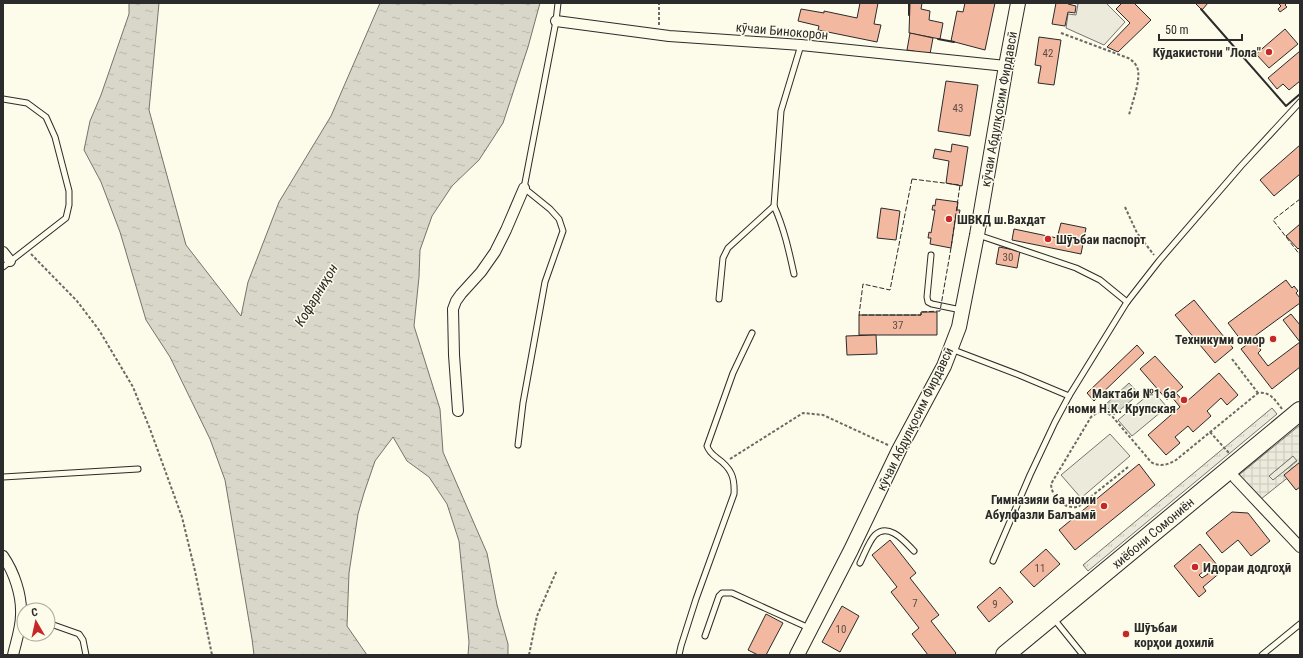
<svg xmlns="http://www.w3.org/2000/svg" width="1303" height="658" viewBox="0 0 1303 658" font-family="'Roboto Condensed',sans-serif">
<defs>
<pattern id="grass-tufts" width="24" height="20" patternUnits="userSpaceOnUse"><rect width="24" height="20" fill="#ecebdb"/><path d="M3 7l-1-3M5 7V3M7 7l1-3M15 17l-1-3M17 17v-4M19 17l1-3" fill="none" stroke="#cbcabc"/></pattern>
<pattern id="plaza-grid" width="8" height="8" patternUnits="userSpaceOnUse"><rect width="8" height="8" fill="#eceadb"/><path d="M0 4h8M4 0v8" fill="none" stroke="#cbc9bc"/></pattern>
<pattern id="water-ripples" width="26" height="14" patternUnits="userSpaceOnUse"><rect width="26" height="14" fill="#d8d7c9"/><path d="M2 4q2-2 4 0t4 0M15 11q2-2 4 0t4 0" fill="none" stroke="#bab9ad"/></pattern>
</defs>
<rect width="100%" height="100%" fill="#fdfbea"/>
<g fill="url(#grass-tufts)" stroke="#74746e">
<polygon points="1272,408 1277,414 1088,571 1083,565"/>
<polygon points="1293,456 1297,460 1273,481 1269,476"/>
</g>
<g fill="#ecebdb" stroke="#74746e">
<polygon points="1153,391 1167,407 1132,436 1118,420"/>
<polygon points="1110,434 1130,456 1081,498 1061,475"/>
</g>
<polygon fill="#eceadb" stroke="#74746e" points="1073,3 1106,3 1125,22 1104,45 1066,28 1068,14 1076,15 1078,4"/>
<path fill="url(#plaza-grid)" stroke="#74746e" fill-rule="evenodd" d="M1300 425V468L1261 499 1239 475ZM1293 456 1297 461 1273 480 1269 476Z"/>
<g fill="url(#water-ripples)" stroke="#74746e">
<polygon points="129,3 159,3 149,110 186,245 241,316 248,282 279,202 331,116 380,3 540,3 528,47 503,123 479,160 452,186 432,216 420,250 419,277 414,326 440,409 443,452 487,553 497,605 508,644 508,655 468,655 469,642 459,541 447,504 429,477 407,461 393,437 375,461 364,493 358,514 349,573 347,626 367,655 254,655 252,639 225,480 210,439 170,357 146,320 120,232 101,182 84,150 90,121 101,95 129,14"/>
<polygon points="1129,383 1139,394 1114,415 1105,405"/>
</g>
<g fill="#f2b8a0" stroke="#2b2b2b" fill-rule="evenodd">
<polygon points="860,3 878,3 874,24 881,25 877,42 818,30 819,26 798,21 801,9 824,13 824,11 857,18"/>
<polygon points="910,3 922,3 921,9 930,11 929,20 943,23 940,39 909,33"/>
<polygon points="965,3 995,3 985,50 951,41 957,11 963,12"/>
<polygon points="1056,3 1068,3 1068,4 1076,6 1075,13 1068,12 1065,26 1052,24"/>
<polygon points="1122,3 1134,3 1151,20 1118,52 1107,47 1130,23 1116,9"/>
<polygon points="1195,3 1208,3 1202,10"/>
<polygon points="1278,3 1287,3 1285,5 1287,7 1280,12 1278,9 1281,6"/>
<polygon points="1285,29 1298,44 1269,68 1256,54"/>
<polygon points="910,33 933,38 930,54 907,50"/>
<polygon points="1039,37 1061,40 1054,85 1038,83 1041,66 1035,65"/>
<polygon points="1300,51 1300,81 1289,90 1283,84 1277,89 1268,78"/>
<polygon points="946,81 978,85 970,136 938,131"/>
<polygon points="952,144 968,147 962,186 946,183 949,161 933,158 935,149 951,152"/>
<polygon points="1300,145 1300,174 1274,196 1260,180"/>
<polygon points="936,199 958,202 957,210 960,210 959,215 956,215 951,248 930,244 931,238 928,238 929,232 931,233 935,210 932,210 933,205 935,206"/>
<polygon points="881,208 900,211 896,240 877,238"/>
<polygon points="1061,223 1086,228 1081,254 1012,240 1014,229 1057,238"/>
<polygon points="1300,224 1300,247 1298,249 1286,236"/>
<polygon points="999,247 1020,251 1017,268 996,264"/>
<polygon points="1286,280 1292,288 1294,286 1298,291 1296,293 1300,298 1300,303 1244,344 1228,323"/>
<polygon points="1194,300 1233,348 1215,363 1175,315"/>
<polygon points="921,312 937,312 937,335 859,335 859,315 921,315"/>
<polygon points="1291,314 1300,325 1300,367 1272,389 1241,349 1253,340 1261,350 1258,353 1268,366 1300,342 1283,320"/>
<polygon points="876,335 877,354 847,355 846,336"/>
<polygon points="1137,345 1144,353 1094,401 1087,393"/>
<polygon points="1155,356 1183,387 1176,393 1185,403 1219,373 1238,395 1227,405 1221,398 1207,411 1211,416 1193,432 1188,426 1175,437 1180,443 1166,455 1148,435 1180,407 1171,396 1167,400 1140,369"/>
<polygon points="1300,462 1300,487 1296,490 1284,475"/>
<polygon points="1139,464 1155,485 1075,550 1059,530"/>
<polygon points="1232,512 1248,513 1270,541 1251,556 1238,540 1222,553 1206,533"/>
<polygon points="890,540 916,573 910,578 939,615 931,621 956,653 954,655 928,655 912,634 919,628 891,592 897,587 872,555"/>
<path d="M1200 544 1222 571 1203 587 1206 591 1199 597 1174 566ZM1208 568 1209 570 1207 572 1208 574 1202 578 1199 575Z"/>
<polygon points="1046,549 1060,564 1034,587 1020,572"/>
<polygon points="1000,587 1013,602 989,622 977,607"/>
<polygon points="842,606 859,616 840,652 822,642"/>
<polygon points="766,614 783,623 766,655 758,655 748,650"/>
</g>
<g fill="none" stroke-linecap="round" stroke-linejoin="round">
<g stroke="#2b2b2b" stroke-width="7">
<g id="lane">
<polyline points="3,99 27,103 46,117 55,137 69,191 69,205 66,218 3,267"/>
<polyline points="978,235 1076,268 1100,280 1127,302"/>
<polyline points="931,255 927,297 928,302 932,304 961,310"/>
<path d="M794 274C789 251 784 228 774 206L781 111 801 45"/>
<polyline points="719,299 723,258 728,248 774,206"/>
<polyline points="951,349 1019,375 1069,396"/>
<polyline points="518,445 523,403 545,282 563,231 559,219 550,209 524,188 556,21 558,3"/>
<polyline points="3,477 138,469"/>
<polyline points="993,561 1030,475 1055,422 1069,396 1127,302 1159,261 1241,166 1300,102"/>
<path d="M860 563C864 555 869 541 875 535 889 522 905 542 914 551"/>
<polyline points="48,623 79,634 83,640 86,655"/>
<polyline points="1058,624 1083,655"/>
<polyline points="705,636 719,596 722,593 732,593 809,628"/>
<path d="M679 655 681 646 696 599 734 494C735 477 731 468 717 458 713 455 709 452 707 446L733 373 752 333"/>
<polyline points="1262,655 1300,624"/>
</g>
</g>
<g stroke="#2b2b2b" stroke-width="12">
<g id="street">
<polyline points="556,21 669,36 801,45 1006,66"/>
<polyline points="3,252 10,261"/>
<polyline points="458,411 454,355 453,309 456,301 461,294 481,272 495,252 506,230 524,188"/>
<polyline points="1235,478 1300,547"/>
<path d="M3 556C14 572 22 595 21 615 21 628 16 642 13 655"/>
</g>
</g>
<g stroke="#2b2b2b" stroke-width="16">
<polyline id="secondary" points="797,655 851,550 899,450 944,366 959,327 977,235 1006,66 1018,3"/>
</g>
<g stroke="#2b2b2b" stroke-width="20">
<polyline id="highway" points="1005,655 1300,411"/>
</g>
<g stroke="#6a6964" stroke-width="2" stroke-dasharray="3 2" stroke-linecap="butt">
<polyline points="659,25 659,3"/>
<path d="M1061 33 1128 58C1132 60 1135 63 1137 67 1142 78 1132 103 1129 115"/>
<polyline points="1125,207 1137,233 1154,255"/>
<polyline points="31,254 77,301 99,330 133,387 150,429 182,517 195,571 212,655"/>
<polyline points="1232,359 1258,393"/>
<polyline points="1210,432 1229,453"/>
<polyline points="730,459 803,413 823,415 888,445"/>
<path d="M1128 467 1078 507C1064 509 1052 498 1051 484L1091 417C1099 411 1104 411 1112 416L1151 462C1159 467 1168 465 1176 460L1258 393C1270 391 1275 400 1282 409"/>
<polyline points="529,655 537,616 557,570"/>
</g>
<use href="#lane" stroke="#fdfbea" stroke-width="5"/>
<use href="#street" stroke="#fdfbea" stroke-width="10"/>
<use href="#secondary" stroke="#fdfbea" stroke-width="14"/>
<use href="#highway" stroke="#fdfbea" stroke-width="18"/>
<g stroke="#2b2b2b" stroke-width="1" stroke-dasharray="5 2" stroke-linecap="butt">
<polygon points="912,179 960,185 951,248 940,311 921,312 921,315 859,315 863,284 890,290"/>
<polyline points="1300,199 1273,220 1300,255"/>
</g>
<g stroke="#2b2b2b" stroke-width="2">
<polyline points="909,3 909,15"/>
<polyline points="1201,9 1286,106 1300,94"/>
<polyline points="938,39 954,42"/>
</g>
</g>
<g fill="#c62828" stroke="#fdfbea" stroke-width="1.5">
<circle cx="1269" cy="52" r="4"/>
<circle cx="949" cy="219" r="4"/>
<circle cx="1048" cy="239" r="4"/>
<circle cx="1273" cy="339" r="4"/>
<circle cx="1184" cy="400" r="4"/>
<circle cx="1104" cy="506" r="4"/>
<circle cx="1195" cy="567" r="4"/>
<circle cx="1126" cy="634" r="4"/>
</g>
<g text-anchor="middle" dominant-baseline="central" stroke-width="3" stroke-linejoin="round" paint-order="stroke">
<g font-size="11" fill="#5d4e48">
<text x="1048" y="53">42</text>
<text x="958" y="108">43</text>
<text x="1008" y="257">30</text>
<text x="898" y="325">37</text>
<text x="1040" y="568">11</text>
<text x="915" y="603">7</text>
<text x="995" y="604">9</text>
<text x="841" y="629">10</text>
</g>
<g font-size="13" fill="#2b2b2b" stroke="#fdfbea">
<text transform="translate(782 31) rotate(5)">кӯчаи Бинокорон</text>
<text transform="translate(999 109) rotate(-80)">кӯчаи Абдулқосим Фирдавсӣ</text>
<text transform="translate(915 419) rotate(-64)">кӯчаи Абдулқосим Фирдавсӣ</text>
<text transform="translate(1153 533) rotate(-40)">хиёбони Сомониён</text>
</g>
<g font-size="13" font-weight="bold" fill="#2b2b2b" stroke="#fdfbea" text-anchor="end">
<text x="1261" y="52">Кӯдакистони "Лола"</text>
<text x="957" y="219" text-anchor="start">ШВКД ш.Вахдат</text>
<text x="1056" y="239" text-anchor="start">Шӯъбаи паспорт</text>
<text x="1265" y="339">Техникуми омор</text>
<text x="1176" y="393">Мактаби №1 ба<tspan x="1176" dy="15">номи Н.К. Крупская</tspan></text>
<text x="1096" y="499">Гимназияи ба номи<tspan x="1096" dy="15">Абулфазли Балъамӣ</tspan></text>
<text x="1203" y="567" text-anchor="start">Идораи додгоҳӣ</text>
<text x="1134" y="627" text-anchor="start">Шӯъбаи<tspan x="1134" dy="15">корҳои дохилӣ</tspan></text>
</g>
<g font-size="14" font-style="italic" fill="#2b2b2b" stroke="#fdfbea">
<text transform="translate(316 295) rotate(-59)">Кофарниҳон</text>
</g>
</g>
<rect width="1303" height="658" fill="none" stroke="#2b2b2b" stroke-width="8"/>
<g transform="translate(36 622) rotate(351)"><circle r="19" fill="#fdfbea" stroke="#a9a89e"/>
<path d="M0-3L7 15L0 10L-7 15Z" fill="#c62828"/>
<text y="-6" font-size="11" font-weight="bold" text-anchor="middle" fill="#2b2b2b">С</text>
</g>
<path d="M1159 34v6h83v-6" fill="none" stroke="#2b2b2b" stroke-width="2"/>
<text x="1165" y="34" font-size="12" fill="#2b2b2b" stroke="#fdfbea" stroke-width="3" paint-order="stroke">50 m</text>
</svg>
